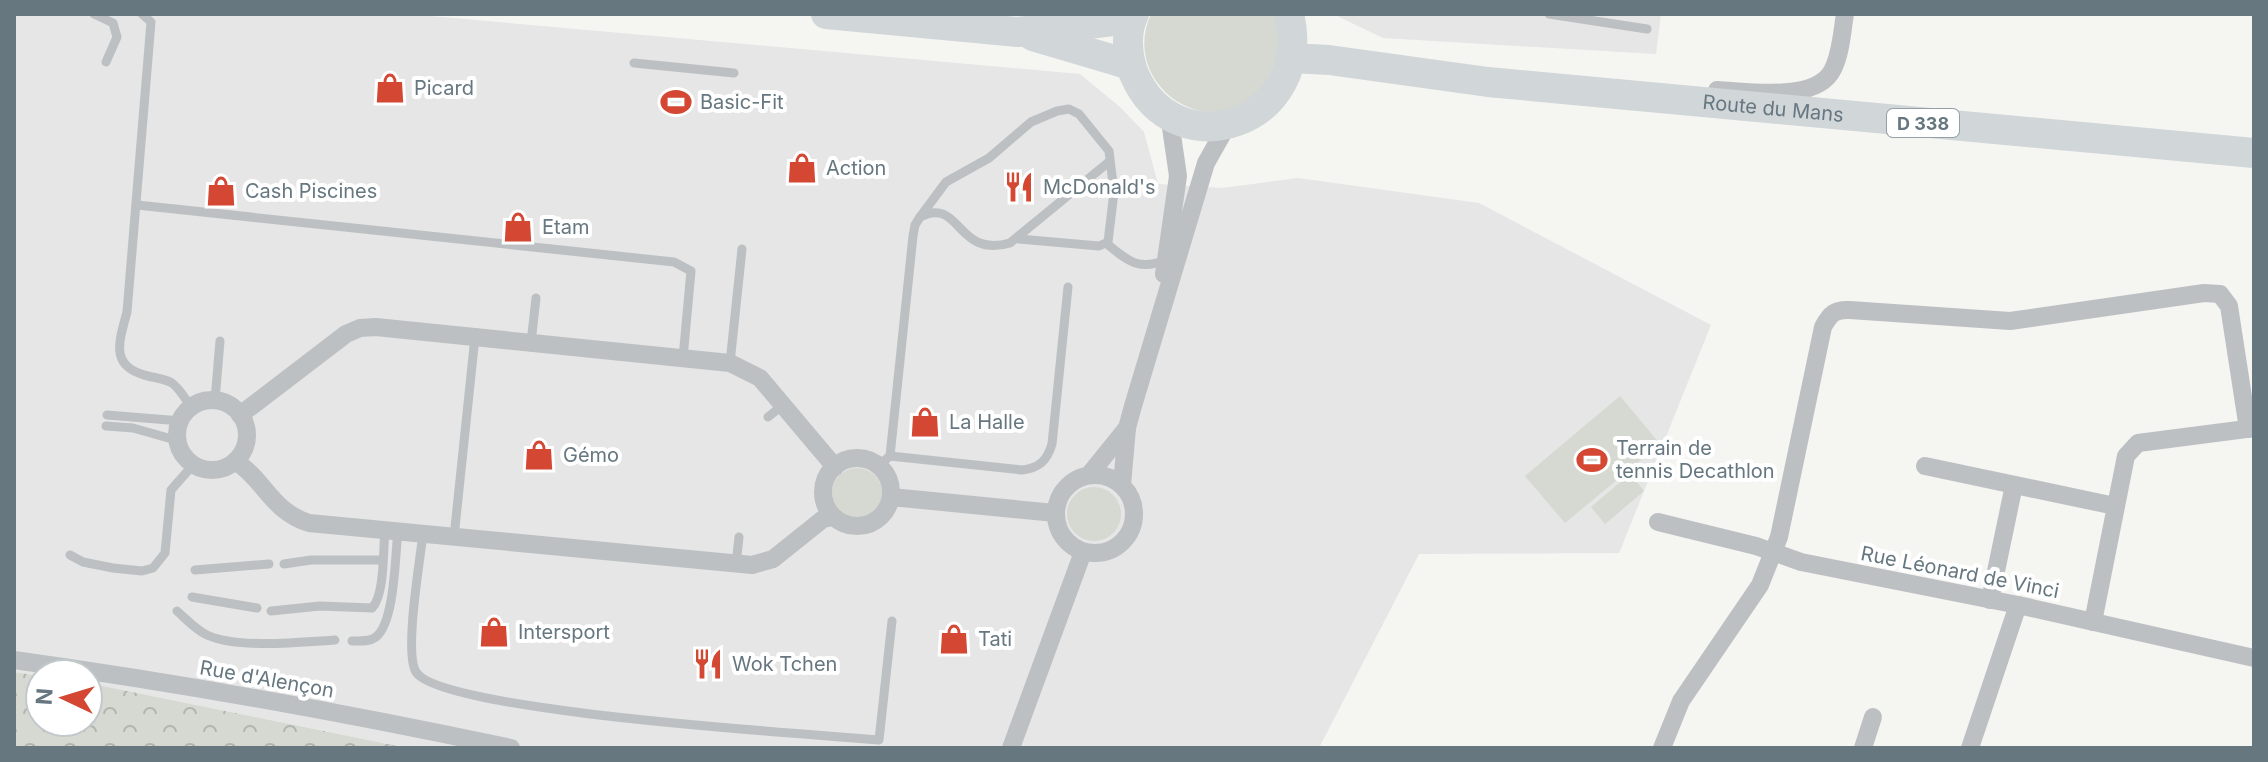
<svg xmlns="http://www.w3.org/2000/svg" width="2268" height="762" viewBox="0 0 2268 762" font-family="Inter,sans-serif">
<defs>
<pattern id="forest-crowns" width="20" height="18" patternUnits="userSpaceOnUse" patternTransform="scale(2)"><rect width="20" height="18" fill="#d5d9d1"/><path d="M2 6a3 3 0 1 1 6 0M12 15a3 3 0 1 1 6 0" fill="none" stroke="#b1b5af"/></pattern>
</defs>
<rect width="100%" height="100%" fill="#f5f5f2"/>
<g fill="#e5e6e5">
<polygon points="14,14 408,14 1080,74 1120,107 1144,132 1158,184 1222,188 1298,178 1479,203 1711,325 1619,553 1419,554 1319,748 407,748 88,683 88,674 40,674 40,676 14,672"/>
<polygon points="1333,14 1661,14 1656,54 1383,38"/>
</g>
<g fill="#d5d9d1">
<path d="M1151 14H1274C1284 39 1281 49 1270 73 1266 80 1263 89 1258 95 1203 144 1120 81 1151 14Z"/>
<polygon points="1620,396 1660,444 1565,523 1525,476"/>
<circle cx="857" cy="493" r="25"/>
<polygon points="1630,474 1644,491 1605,524 1591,507"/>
<circle cx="1094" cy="514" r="27"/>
</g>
<polygon fill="url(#forest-crowns)" points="14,672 40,676 40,722 88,722 88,683 407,748 14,748"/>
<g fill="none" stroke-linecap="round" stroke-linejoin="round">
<g stroke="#bcc0c3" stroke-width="9">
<polyline points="94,14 113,23 117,37 106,62"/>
<path d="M142 14 151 22 127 312C119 342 109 367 148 376 156 378 166 379 172 383 180 389 186 400 192 408"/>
<polyline points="1549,14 1647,29"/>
<polyline points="634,63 734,73"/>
<polyline points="137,205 674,262 691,271 683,358"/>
<path d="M1019 239 1099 246 1108 242 1114 192 1109 151 1079 114 1069 109 1057 111 1031 122 989 158 946 182 920 217C961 196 956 259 1010 243L1110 161"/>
<path d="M1107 244C1128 261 1138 271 1166 260"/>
<polyline points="531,343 536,298"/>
<polyline points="730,363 742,249"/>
<polyline points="215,400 220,341"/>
<polyline points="107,415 181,421"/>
<polyline points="768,417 783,405"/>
<polyline points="106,426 133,428 179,441"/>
<path d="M890 456 1022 470C1039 468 1047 461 1052 444L1068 287"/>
<polyline points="878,466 890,456 913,236 915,225 920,217"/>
<path d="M423 534C420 560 404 653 416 672 441 712 814 734 879 740L892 621"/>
<polyline points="454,537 475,337"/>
<polyline points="70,555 83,562 113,568 142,571 153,568 165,553 171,490 193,465"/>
<polyline points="284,564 311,560 382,560"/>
<polyline points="736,564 739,537"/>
<polyline points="195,570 269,564"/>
<polyline points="192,597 257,608"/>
<path d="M177 611C186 619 196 630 207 635 237 649 302 642 335 640"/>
<path d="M271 611 320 606 372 608C385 595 383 549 385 530"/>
<path d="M352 641C360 641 369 642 376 637 395 622 395 555 398 531"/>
</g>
<g stroke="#bcc0c3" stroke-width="18">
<path d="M1717 90C1748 91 1817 103 1833 69 1841 53 1842 32 1845 14"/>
<polyline points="1164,274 1178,176 1169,114"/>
<circle cx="212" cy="435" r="35"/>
<polyline points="240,415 346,334 360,328 376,327 730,363 760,378 835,467"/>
<circle cx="857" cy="492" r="34"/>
<path d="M235 461C265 480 271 511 309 523L752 565 773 559 823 519 833 517"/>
<polyline points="1925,466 2115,506"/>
<circle cx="1095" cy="514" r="39"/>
<polyline points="1089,475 1127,428"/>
<polyline points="1122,485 1127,428 1133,406 1206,163 1228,124"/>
<polyline points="891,497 1055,513"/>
<polyline points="1658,522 1756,546 1801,562 2018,605 2254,658"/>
<polyline points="1990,600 2014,485"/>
<polyline points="2093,622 2126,456 2138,443 2254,428"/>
<path d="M14 660C180 683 346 713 511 748"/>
<polyline points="1011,748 1083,552"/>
<path d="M1662 748 1681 701 1760 585 1779 537 1823 327C1830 314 1835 309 1850 310L2010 321 2204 293 2220 294 2229 306 2248 429"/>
<polyline points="1863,748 1873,717"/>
<polyline points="1970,748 2018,605"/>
</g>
<g stroke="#d1d6d9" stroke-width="30">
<polyline points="826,14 1018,32 1131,19"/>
<path d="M1134 14C1125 32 1127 56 1134 74 1175 170 1315 124 1289 14"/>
<polyline points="1033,36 1131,65"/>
<path id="s1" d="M1292 58 1329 60 1488 82 2254 153"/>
</g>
</g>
<defs>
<g id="shop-bare" transform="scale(2.4)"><path d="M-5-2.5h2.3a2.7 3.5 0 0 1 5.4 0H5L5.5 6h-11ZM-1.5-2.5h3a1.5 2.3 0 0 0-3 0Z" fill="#d34733" stroke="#fff" stroke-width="2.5" paint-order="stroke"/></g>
<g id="stadium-bare" transform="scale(2.4)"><path d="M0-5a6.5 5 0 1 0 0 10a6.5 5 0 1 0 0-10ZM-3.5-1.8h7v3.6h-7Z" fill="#d34733" stroke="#fff" stroke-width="2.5" paint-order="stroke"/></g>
<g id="restaurant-bare" transform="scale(2.4)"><path d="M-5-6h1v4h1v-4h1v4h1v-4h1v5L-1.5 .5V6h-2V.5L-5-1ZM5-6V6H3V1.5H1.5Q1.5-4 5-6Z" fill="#d34733" stroke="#fff" stroke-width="2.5" paint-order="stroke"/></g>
</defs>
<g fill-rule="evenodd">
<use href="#shop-bare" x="390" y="88"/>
<use href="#stadium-bare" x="676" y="102"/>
<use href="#shop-bare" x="802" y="168"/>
<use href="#restaurant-bare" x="1019" y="187"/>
<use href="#shop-bare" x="221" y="191"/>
<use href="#shop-bare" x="518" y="227"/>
<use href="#shop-bare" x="925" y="422"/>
<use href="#shop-bare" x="539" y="455"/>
<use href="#stadium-bare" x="1592" y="460"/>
<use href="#shop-bare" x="494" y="632"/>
<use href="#shop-bare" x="954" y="639"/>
<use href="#restaurant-bare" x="708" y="664"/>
</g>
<g text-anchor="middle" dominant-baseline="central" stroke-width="8" stroke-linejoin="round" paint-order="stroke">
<rect fill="#fff" stroke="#94a0a6" stroke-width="2" x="1887" y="109" width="72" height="28" rx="6"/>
<g font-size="18" font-weight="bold" fill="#667780">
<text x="1923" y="123">D 338</text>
</g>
<g font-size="20" fill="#667780" stroke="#fff" text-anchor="start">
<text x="414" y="88">Picard</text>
<text x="700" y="102">Basic-Fit</text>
<text x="826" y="168">Action</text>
<text x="1043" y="187">McDonald's</text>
<text x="245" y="191">Cash Piscines</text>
<text x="542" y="227">Etam</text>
<text x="949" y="422">La Halle</text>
<text x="1616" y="448">Terrain de<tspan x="1616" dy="23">tennis Decathlon</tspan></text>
<text x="563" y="455">Gémo</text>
<text x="518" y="632">Intersport</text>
<text x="978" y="639">Tati</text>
<text x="732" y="664">Wok Tchen</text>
</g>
<g font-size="20" fill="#667780" stroke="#fff">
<text stroke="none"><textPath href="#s1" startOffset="484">Route du Mans</textPath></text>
<text transform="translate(1960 572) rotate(11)">Rue Léonard de Vinci</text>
<text transform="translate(267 679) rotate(10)">Rue d'Alençon</text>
</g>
</g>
<rect width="2268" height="762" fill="none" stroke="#667780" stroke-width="32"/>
<g transform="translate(64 698) rotate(274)"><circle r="38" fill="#ffffff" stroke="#c2c9cc" stroke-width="2"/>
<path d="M0-6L14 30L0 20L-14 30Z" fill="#d34733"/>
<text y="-12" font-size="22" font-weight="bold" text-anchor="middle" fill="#667780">N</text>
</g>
</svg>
